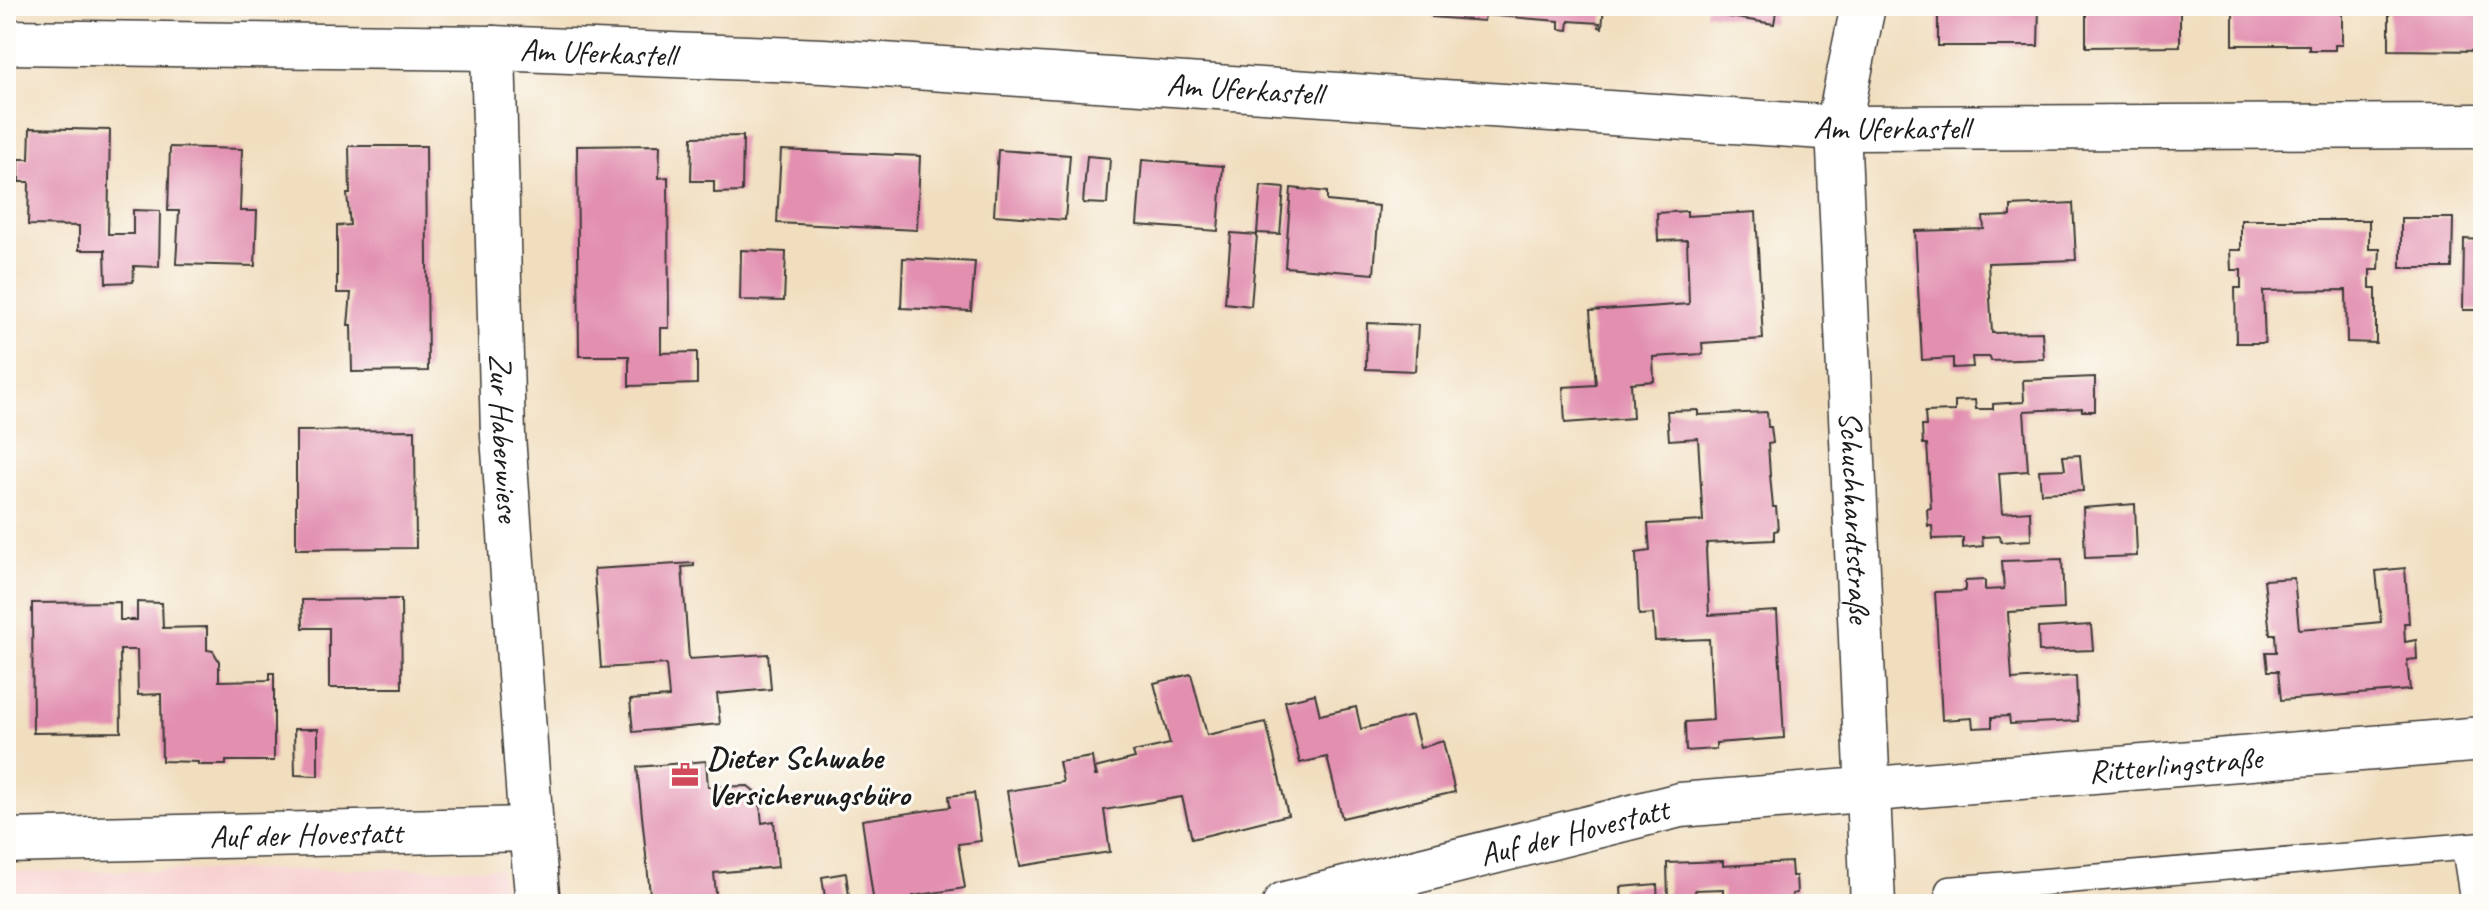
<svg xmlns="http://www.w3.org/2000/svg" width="2489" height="910" viewBox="0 0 2489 910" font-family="Caveat,sans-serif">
<rect width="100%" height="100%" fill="#fdfcf7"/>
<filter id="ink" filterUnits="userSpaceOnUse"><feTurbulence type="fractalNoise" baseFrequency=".0125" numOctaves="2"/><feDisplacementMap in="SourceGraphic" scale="16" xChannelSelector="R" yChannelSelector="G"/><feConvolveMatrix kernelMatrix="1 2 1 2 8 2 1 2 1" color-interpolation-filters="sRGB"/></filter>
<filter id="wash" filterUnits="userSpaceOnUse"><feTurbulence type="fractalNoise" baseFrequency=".006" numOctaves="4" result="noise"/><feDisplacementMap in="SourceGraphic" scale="32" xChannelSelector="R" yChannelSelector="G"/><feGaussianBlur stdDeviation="1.8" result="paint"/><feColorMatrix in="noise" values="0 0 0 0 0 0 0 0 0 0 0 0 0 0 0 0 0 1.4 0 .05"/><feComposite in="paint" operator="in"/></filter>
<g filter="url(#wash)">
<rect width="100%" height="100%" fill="#f1debf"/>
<polygon fill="#f7d0d0" points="500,868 505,904 6,904 6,872"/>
<g id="blocks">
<g fill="#e28fb0">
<polygon points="1318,6 1371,6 1371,12 1318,8"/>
<polygon points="1433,6 1604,6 1602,28 1599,27 1600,23 1569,21 1568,30 1559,29 1559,21 1485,15 1484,21 1432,17"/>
<polygon points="1706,6 1777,6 1774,24 1705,13"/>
<polygon points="1938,6 2039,6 2038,46 1938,46"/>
<polygon points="2086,6 2180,6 2180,46 2086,47"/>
<polygon points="2233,6 2342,6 2342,45 2335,45 2335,50 2309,50 2309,45 2233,45"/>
<polygon points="2389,6 2483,6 2483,51 2389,50"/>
<polygon points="30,128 110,130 108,234 133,234 133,210 160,211 159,267 134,266 133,282 106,283 105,250 79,250 79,226 28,225 29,182 19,182 19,159 29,159"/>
<polygon points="743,136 742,192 714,193 714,181 691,181 692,137"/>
<polygon points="660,145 659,178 668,177 669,328 661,328 661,353 697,352 697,384 629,386 629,356 579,356 577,146"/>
<polygon points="349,146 426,146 428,371 352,372 351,325 348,325 351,293 337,293 337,226 350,225 347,194 350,194"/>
<polygon points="170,147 242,149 240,211 257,211 255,266 176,264 179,211 168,211"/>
<polygon points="781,150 920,156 917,230 777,223"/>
<polygon points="998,150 1070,155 1065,220 994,215"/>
<polygon points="1087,156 1110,158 1107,204 1083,203"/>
<polygon points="1142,160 1223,166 1218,231 1137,225"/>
<polygon points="1261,186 1284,188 1280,234 1257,233"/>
<polygon points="1291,188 1327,192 1327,201 1379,206 1374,274 1285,267"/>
<polygon points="2073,203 2076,260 1988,263 1992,333 2042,332 2044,359 1991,361 1990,357 1972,357 1973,367 1953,368 1953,358 1922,360 1915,231 1984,229 1983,217 2011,216 2011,206"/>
<polygon points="1687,211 1687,216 1756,212 1763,339 1702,343 1703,354 1653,357 1654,381 1631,383 1633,418 1565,423 1563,387 1596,385 1590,311 1689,304 1687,240 1658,241 1657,213"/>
<polygon points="2401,218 2453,218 2452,268 2401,268"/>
<polygon points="2241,220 2369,220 2369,249 2380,249 2379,270 2370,270 2370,288 2376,288 2376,343 2347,342 2346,290 2263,291 2265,343 2236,343 2235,288 2241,288 2241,270 2231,270 2230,250 2241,250"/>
<polygon points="1231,233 1257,235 1251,306 1225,303"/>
<polygon points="2464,239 2483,240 2483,310 2463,310"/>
<polygon points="741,250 786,252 784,301 740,300"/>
<polygon points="903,258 975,262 971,311 901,308"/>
<polygon points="1367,323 1418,325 1415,371 1366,369"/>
<polygon points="2095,377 2095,411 2082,411 2082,408 2024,411 2028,471 1999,473 2002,513 2030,511 2031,540 2001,542 2000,536 1982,537 1983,546 1963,548 1963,538 1933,539 1932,526 1928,526 1927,509 1931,508 1927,444 1923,444 1922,426 1926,426 1925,412 1955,411 1955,401 1975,400 1976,409 1993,409 1993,404 2024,402 2023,380"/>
<polygon points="1698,410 1698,415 1767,412 1768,427 1771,427 1773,443 1768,444 1770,475 1773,507 1776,507 1778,530 1774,531 1774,540 1707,543 1706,550 1709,615 1777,611 1784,738 1716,743 1716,749 1686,751 1685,722 1713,720 1709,639 1655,641 1653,614 1639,615 1636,553 1650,551 1648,524 1703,521 1698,438 1669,440 1667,411"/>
<polygon points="415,430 416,548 296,549 296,431"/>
<polygon points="2080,455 2083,491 2041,493 2039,470 2065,469 2063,456"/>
<polygon points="2135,504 2137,556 2085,558 2083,508"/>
<polygon points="2062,559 2064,609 2008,612 2012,680 2076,676 2078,721 2010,724 2009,716 1992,717 1992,727 1973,728 1972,718 1942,720 1935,592 1965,591 1965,581 1985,580 1985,590 2004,589 2002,561"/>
<polygon points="694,563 694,566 682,567 689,659 768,654 771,689 717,694 720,724 633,732 630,700 669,697 666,664 601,668 594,569"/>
<polygon points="2405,568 2409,623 2404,623 2405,642 2416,640 2417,659 2407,660 2410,690 2281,700 2278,671 2268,671 2266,652 2276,652 2275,634 2270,634 2264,580 2294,578 2299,629 2339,626 2381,622 2376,571"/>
<polygon points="401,599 402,688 329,688 329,628 303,628 302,600"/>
<polygon points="120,602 120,620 137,620 137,602 162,603 163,628 207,627 207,650 213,651 219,661 219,681 270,680 270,673 274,673 274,761 226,761 226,765 198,765 198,762 162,761 161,694 138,695 137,650 120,650 121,732 33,733 32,603"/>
<polygon points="2091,625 2093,650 2039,652 2038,628"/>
<polygon points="1191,674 1207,735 1266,722 1288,815 1192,839 1182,797 1104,810 1110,852 1020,866 1007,791 1063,782 1059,762 1092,757 1095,776 1097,776 1095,768 1135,758 1133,752 1170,744 1154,683"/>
<polygon points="6,676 9,676 10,721 6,721"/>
<polygon points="1315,694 1320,715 1356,707 1361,729 1412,716 1420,748 1443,741 1455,792 1342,818 1327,757 1300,763 1285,701"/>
<polygon points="294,729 318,729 318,776 295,775"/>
<polygon points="706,761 708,787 748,786 759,795 762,823 774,821 778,867 714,873 717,904 651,904 637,767"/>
<polygon points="974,793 981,841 958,844 965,888 913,896 915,904 874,904 862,820 950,807 949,796"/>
<polygon points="1723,861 1723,866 1791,862 1792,876 1796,876 1797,893 1792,894 1793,904 1723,904 1723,889 1695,890 1696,899 1668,900 1667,863"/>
<polygon points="846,873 850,904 826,904 822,877"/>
<polygon points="1657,884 1658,904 1622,904 1621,887"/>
</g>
</g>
</g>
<g filter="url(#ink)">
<use href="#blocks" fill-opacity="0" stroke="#3c3934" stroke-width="2"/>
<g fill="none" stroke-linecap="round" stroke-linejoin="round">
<g stroke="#3c3934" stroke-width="29">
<g id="service">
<polyline points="2465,847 2474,904"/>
<polyline points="1950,904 1949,890 2483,845"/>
</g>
</g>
<g stroke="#3c3934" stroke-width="47">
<g id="minor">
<path id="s1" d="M1863 6 1838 128 1873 904"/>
<path id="s2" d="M6 42 493 48 823 61 1838 128 2483 126"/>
<path id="s3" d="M493 48 503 436 531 829"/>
<path id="s4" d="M6 841 531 829 538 904"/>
<path id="s5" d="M1285 904 1680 805 2483 739"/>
</g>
</g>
<use href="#service" stroke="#fff" stroke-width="26"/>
<use href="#minor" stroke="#fff" stroke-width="44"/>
</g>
</g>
<defs>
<g id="office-bare" transform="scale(2.16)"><path d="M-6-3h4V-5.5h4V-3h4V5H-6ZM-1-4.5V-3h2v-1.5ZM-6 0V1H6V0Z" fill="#d1495b" stroke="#fdfcf7" stroke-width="2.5" paint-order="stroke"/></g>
</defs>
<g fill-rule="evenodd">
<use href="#office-bare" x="685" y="775"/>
</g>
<g text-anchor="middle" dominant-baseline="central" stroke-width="6" stroke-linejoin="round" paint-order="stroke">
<g font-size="32" fill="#1c1c1c" stroke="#fdfcf7">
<text stroke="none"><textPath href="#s2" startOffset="592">Am Uferkastell</textPath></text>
<text stroke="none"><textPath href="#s2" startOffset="1240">Am Uferkastell</textPath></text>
<text stroke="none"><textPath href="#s2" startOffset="1888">Am Uferkastell</textPath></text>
<text stroke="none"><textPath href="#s3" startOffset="390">Zur Haberwiese</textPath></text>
<text stroke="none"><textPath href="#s1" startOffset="514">Schuchhardtstraße</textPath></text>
<text stroke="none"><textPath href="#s5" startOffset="904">Ritterlingstraße</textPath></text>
<text stroke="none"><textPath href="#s5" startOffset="298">Auf der Hovestatt</textPath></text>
<text stroke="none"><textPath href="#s4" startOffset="300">Auf der Hovestatt</textPath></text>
</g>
<g font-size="32" font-weight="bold" fill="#1c1c1c" stroke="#fdfcf7" text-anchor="start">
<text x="707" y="757">Dieter Schwabe<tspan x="707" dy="37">Versicherungsbüro</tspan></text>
</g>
</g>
<rect width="2489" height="910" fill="none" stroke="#fdfcf7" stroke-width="32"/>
</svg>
